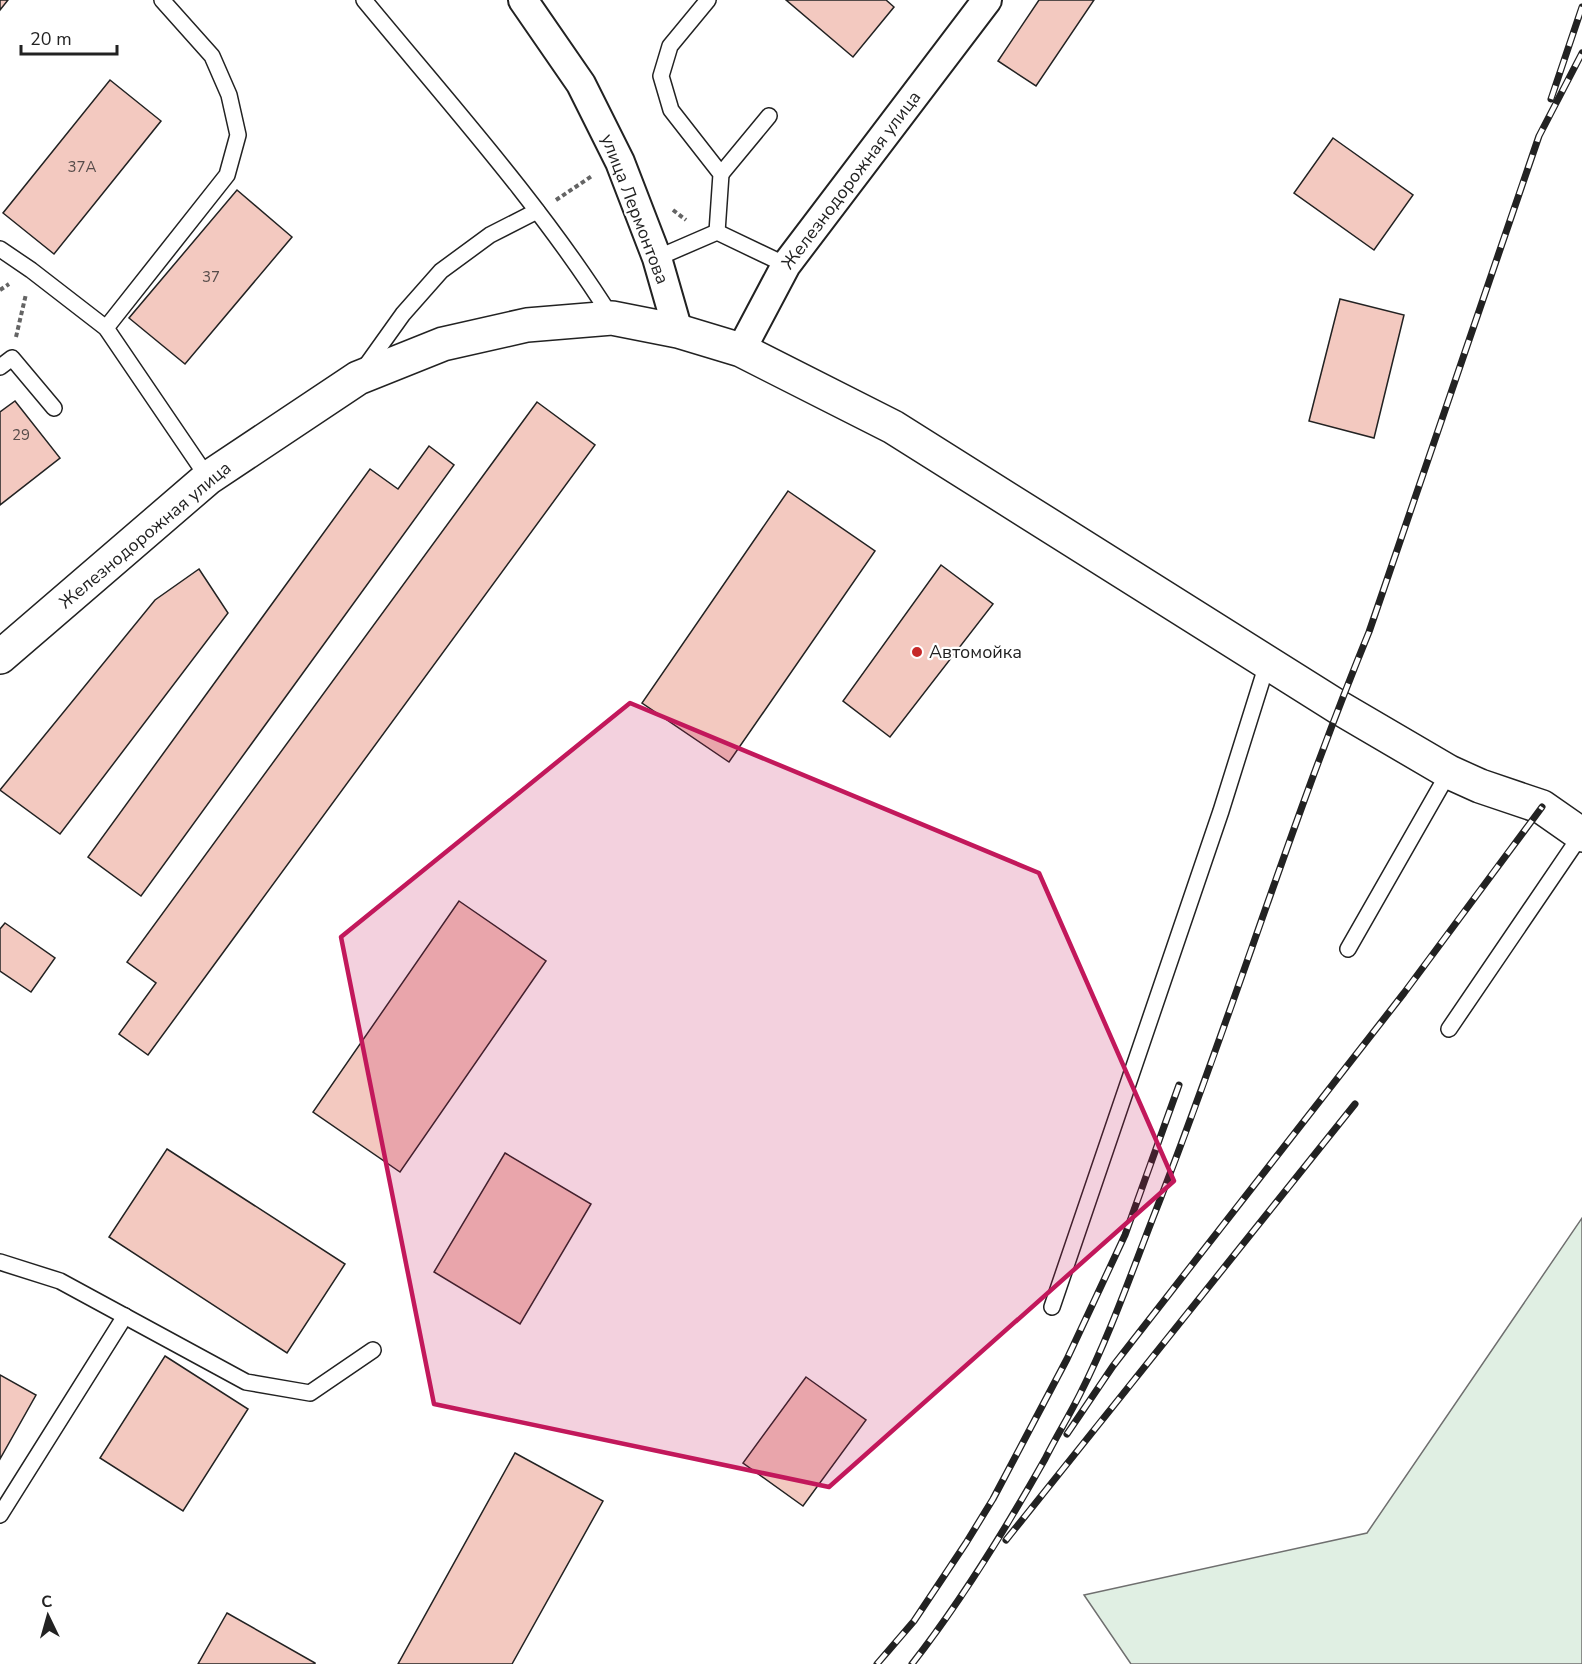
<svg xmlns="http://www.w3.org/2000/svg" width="1582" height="1664" viewBox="0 0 1582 1664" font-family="'Nunito Sans',sans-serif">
<rect width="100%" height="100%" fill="#fff"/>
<polygon fill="#e0efe3" stroke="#6f6f6f" stroke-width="1.5" points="1582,1218 1582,1664 1131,1664 1084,1595 1367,1533"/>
<g fill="#f3c9c0" stroke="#222" stroke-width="1.5">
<polygon points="0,0 8,0 0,10"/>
<polygon points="786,0 886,0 894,7 853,57"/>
<polygon points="1039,0 1094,0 1036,86 998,61"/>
<polygon points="110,80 161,121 54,254 3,213"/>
<polygon points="1333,138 1413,195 1374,250 1294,193"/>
<polygon points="237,190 292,237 185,364 129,318"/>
<polygon points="1340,299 1404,315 1374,438 1309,421"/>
<polygon points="15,401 60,458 0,505 0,412"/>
<polygon points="537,402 595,445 148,1055 119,1034 156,983 127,962"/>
<polygon points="429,446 454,465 141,896 88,857 370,469 398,489"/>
<polygon points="788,491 875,551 729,762 642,703"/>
<polygon points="941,565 993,604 890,737 843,701"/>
<polygon points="199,569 228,613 60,834 0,790 155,600"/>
<polygon points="459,901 546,961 400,1172 313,1112"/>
<polygon points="5,923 55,958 31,992 0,971 0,929"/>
<polygon points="167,1149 345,1264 287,1353 109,1237"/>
<polygon points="505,1153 591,1204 520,1324 434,1272"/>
<polygon points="165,1356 248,1409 183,1511 100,1458"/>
<polygon points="0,1375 36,1395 0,1459"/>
<polygon points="806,1377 866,1420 803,1506 743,1463"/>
<polygon points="515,1453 603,1501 512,1664 398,1664"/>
<polygon points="227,1613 315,1663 315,1664 198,1664"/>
</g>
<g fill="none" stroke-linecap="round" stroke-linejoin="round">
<g stroke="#222" stroke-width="18">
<g id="service">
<path d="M364 0C449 103 541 205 612 318"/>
<polyline points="708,0 670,46 661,76 671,110 721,174 717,232"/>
<polyline points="721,174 769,116"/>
<polyline points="0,249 31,270 106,328 208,478"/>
<polyline points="657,258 717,232 786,265"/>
<polyline points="106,328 227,175 238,135 229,95 212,56 162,0"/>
<polyline points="0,367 12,358 54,408"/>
<polyline points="363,370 403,314 441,271 490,235 537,211"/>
<polyline points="1348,949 1449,772"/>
<polyline points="1449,1029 1581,835"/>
<polyline points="0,1262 60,1281 246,1382 310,1393 373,1350"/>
<polyline points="1052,1307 1221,811 1267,664"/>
<polyline points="0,1515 125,1316"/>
</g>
</g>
<g stroke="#222" stroke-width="32">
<g id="minor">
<polyline points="523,0 581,84 620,162 657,258 678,331"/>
<polyline points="741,350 786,265 987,0"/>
</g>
</g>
<g stroke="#222" stroke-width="36">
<polyline id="secondary" points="0,657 208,478 358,378 443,344 527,325 612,318 678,331 741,350 893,427 1338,707 1449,772 1480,786 1542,807 1582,835"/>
</g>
<g stroke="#646464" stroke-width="4" stroke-dasharray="4.5 3" stroke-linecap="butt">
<polyline points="556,200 592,176"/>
<polyline points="673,210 686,220"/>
<polyline points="0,290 9,284"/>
<polyline points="16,337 26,294"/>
</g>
<use href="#service" stroke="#fff" stroke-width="15"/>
<use href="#minor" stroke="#fff" stroke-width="28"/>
<use href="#secondary" stroke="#fff" stroke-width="33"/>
<g stroke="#222" stroke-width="7">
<g id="rail">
<polyline points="1551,99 1582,7"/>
<polyline points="1067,1434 1113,1366 1404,993 1542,807"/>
<polyline points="1006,1540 1355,1104"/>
<polyline points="877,1664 914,1621 966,1543 993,1499 1067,1359 1125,1235 1179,1085"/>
<path d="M912 1664C962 1600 1005 1530 1045 1459 1056 1437 1069 1416 1080 1394 1110 1335 1132 1271 1156 1210 1231 1019 1291 822 1369 632L1539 136 1582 53"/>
</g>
</g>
<use href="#rail" stroke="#fff" stroke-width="4.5" stroke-dasharray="14" stroke-linecap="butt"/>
</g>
<path fill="#c2185b" fill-opacity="0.2" stroke="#c2185b" stroke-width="4.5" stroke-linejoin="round" d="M630 703 1039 873 1174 1181 829 1487 434 1404 341 937Z"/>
<circle fill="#c62828" stroke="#fff" stroke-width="2" cx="917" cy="652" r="6"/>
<g text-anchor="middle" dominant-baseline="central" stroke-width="4.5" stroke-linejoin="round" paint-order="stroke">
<g font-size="15" fill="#564c4a">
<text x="82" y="167">37А</text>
<text x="211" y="277">37</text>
<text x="21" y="435">29</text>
</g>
<g font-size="18" fill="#222" stroke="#fff">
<text transform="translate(851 180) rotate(-53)">Железнодорожная улица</text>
<text transform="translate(635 209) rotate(69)">улица Лермонтова</text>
<text transform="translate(145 535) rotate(-40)">Железнодорожная улица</text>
</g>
<g font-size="18" fill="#222" stroke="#fff" text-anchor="start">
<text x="929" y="652">Автомойка</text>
</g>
</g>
<g transform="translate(48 1616) rotate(355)" stroke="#ffffff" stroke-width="4.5" paint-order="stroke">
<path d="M0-4.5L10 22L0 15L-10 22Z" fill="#222222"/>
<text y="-9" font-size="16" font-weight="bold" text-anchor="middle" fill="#222222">С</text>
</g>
<path d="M21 45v9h96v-9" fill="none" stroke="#222222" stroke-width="3"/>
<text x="30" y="45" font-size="18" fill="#222222" stroke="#ffffff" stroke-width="4.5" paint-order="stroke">20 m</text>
</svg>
